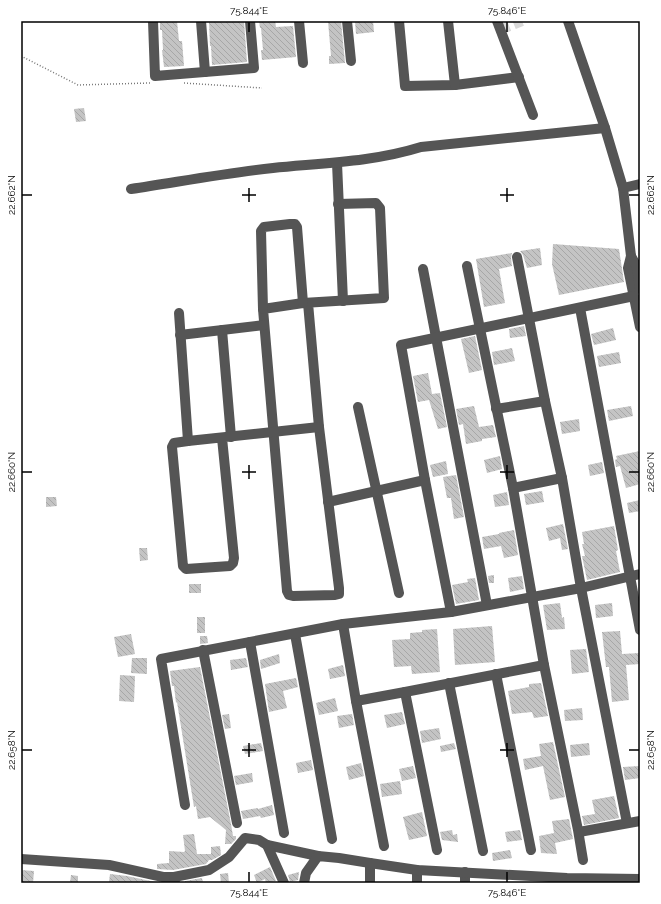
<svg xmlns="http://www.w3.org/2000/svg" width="661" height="904" viewBox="0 0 661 904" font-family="Raleway,sans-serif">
<defs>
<pattern id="building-back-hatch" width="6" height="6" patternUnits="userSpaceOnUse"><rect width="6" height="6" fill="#c4c4c4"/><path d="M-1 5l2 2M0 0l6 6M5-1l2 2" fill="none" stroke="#a7a7a7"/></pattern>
</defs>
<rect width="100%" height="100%" fill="#fff"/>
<g fill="url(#building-back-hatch)">
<polygon points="160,21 177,21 179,41 182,41 184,66 164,67 162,50 163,50 162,30 160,30"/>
<polygon points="210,21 244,21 247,62 212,65 211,46 210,46 209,22"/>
<polygon points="259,21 275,21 276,27 293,26 296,57 262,60 261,50 263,50 261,28 260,28"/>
<polygon points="328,21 341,21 345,63 329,64 329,56 331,56"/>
<polygon points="355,21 373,21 374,32 356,34"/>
<polygon points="84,108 86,121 76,122 74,109"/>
<polygon points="553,244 619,249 624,282 559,295 552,264"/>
<polygon points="540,248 542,265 527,268 523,255 520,251"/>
<polygon points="512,253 511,258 512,266 499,269 505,303 484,307 476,259"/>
<polygon points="524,326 526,336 510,338 509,329"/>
<polygon points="613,328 616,340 594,345 591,334"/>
<polygon points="475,336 482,370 469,373 461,339"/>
<polygon points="512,348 515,361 494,365 492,352"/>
<polygon points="619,352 621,363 599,367 597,356"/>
<polygon points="428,373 432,394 440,393 447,427 438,429 429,400 418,402 413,376"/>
<polygon points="474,406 479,427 493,425 496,437 482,439 482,441 466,444 463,424 459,425 456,409"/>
<polygon points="631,406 633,416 609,421 607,410"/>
<polygon points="579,419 580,431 562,434 560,422"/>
<polygon points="640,451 640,484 626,488 620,466 616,467 615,460 617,459 616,456"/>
<polygon points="500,456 502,469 487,473 484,460"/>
<polygon points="446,461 448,474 433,477 430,465"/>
<polygon points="602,462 604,473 590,476 588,465"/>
<polygon points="456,475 464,517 454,519 451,498 447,498 443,477"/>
<polygon points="542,491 544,502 526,505 524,494"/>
<polygon points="507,492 509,505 495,507 493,495"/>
<polygon points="46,497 56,497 57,506 46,507"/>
<polygon points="640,500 640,511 629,513 627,503"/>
<polygon points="563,524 568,549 562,550 560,538 549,541 546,528"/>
<polygon points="614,526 618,550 616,551 620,572 587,580 582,556 585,556 582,544 584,544 582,532"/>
<polygon points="514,530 518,555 504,558 501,546 484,549 482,537 499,534 499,533"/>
<polygon points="139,548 147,548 148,560 140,561"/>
<polygon points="494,575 494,583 489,583 488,576"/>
<polygon points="522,576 524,589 510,592 508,578"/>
<polygon points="475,578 479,600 456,604 452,585 468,582 467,579"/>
<rect x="189" y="584" width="12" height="9"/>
<polygon points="560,603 562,618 564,617 565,629 547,630 543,605"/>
<polygon points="612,603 613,616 596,618 595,605"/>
<rect x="197" y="617" width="8" height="16"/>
<polygon points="492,626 495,662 455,665 453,629"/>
<polygon points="437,629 440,672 412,674 411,666 394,667 392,640 410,639 410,633 422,632 422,630"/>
<polygon points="620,631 622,654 640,653 640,664 626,665 629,700 612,702 609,667 606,667 602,632"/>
<polygon points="131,634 135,654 118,657 114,637"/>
<polygon points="200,636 207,636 208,643 200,644"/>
<polygon points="586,649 589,672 572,674 570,650"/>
<polygon points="279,654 280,663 261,669 260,660"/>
<polygon points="132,658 147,658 147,674 131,673"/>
<polygon points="246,658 248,667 231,670 230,660"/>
<polygon points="343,665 345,676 330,679 328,669"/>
<polygon points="200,667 231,824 233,836 236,836 236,839 231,844 225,844 226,830 210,817 198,819 196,806 194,807 177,702 176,703 174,686 172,686 170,671"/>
<polygon points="120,675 135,676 134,702 119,701"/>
<polygon points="296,678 298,687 283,691 287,708 269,712 265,684"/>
<polygon points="541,683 548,716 534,718 532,712 512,714 508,691 529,687 529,684"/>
<polygon points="335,698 338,711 319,715 316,703"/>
<polygon points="582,708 583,720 565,721 564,710"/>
<polygon points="402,712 405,724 387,728 384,715"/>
<polygon points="229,714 231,728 225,729 222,715"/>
<polygon points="352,714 354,725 339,728 337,716"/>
<polygon points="439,728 441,739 422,743 420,731"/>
<polygon points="553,742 565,797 550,800 543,766 525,770 523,759 541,756 539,744"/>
<polygon points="261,743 263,751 245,754 243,746"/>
<polygon points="454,743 456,749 441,752 440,746"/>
<polygon points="589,743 590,755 571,757 570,745"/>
<polygon points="311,760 313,770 298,773 296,763"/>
<polygon points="361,763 364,776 349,780 346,767"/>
<polygon points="413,766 416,778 402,781 399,769"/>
<polygon points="640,766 640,778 625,780 623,767"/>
<polygon points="252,773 253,782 236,785 234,776"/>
<polygon points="400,781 402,794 382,797 380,784"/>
<polygon points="614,796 619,818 584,825 582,816 595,814 592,800"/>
<polygon points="272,805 274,815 261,818 260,816 243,819 241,811 258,808 258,809"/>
<polygon points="422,812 427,836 409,840 403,817"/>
<polygon points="569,819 573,839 555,843 557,854 541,853 539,836 554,833 552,821"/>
<polygon points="452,830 453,835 457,834 458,842 442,840 440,832"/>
<polygon points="520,830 522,840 507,842 505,832"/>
<polygon points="194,834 197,854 211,854 211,847 220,846 221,855 212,860 209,860 206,864 173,870 157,869 157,864 169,863 169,851 184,852 185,851 183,835"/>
<polygon points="510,850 512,858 493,861 492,853"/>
<polygon points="270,867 276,881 266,883 265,879 257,883 254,875"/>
<polygon points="21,870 34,871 33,883 21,883"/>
<polygon points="299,872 298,880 290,882 288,875"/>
<polygon points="228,873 229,883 221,883 220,874"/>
<polygon points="110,874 127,876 160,883 109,882"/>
<polygon points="71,875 78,876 78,883 70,883"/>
<polygon points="202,878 203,883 185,883 185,881"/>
</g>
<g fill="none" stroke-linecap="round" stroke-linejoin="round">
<polyline stroke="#d9d9d9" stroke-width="10" stroke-dasharray="10 5" stroke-linecap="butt" points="500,30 522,21"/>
<g stroke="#777" stroke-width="1.5" stroke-dasharray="1 2" stroke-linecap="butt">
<polyline points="21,56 78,85 150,83"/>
<polyline points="184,83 262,88"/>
</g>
<g stroke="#555" stroke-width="10">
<polyline points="153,21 155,76 254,68 250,21"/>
<polyline points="201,21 205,72"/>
<polyline points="299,21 303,63"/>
<polyline points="347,21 351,61"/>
<polyline points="399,21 405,86 455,85 519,77"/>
<polyline points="448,21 455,85"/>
<polyline points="497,21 533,115"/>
<polyline points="568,21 605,128 623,188 631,256 628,268 640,327"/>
<polyline points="337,163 343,301"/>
<polyline points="623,188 640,184"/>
<path d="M131 189C178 182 226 173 273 168 323 163 373 162 421 147L605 128"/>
<polyline points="631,256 637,267 640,289"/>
<polyline points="517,257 545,401 562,478 581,588 627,823"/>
<polyline points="467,266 513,488 544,665 578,830 583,860"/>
<polyline points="423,269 487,605"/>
<polyline points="308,303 319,427 339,588 339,594 335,595 293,596 289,595 287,591 263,309 303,303 384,298 380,208 376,203 338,204"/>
<polyline points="580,308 640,630"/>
<polyline points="263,309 261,231 264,227 290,224 295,224 297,227 303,303"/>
<polyline points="179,313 188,441"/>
<polyline points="222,330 231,437"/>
<polyline points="180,335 264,325"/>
<polyline points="358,407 399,593"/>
<polyline points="496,409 545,401"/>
<polyline points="222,438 234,558 233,563 230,566 186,569 183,566 172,447 174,443 188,441 319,427"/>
<polyline points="513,488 562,478"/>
<polyline points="328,502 425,480"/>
<polyline points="451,612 425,480 401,345 634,296"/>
<polyline points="343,624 356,701 384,846"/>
<polyline points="295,634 332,839"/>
<polyline points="250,642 284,833"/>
<polyline points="203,650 237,823"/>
<polyline points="496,674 531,850"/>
<polyline points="449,683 483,851"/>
<polyline points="405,692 437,850"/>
<polyline points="356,701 405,692 544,665"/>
<polyline points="185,805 161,659 343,624 451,612 581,588 640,574"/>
<polyline points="579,832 640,821"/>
<polyline points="267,845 318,856"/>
<polyline points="21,859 109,865 163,877 174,877 175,883"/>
<polyline points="370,863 370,883"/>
<polyline points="417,870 417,883"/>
<polyline points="465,872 465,883"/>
<polyline points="174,877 209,870 229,857 245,838 259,840 267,845 284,883"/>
<polyline points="304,883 306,873 318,856 339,858 370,863 417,870 567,878 640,879"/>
</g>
</g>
<path fill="none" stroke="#000" stroke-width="1.5" d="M249 22V32M507 22V32M249 188V202M507 188V202M22 195H32M242 195H256M500 195H514M629 195H639M249 465V479M507 465V479M22 472H32M242 472H256M500 472H514M629 472H639M249 743V757M507 743V757M22 750H32M242 750H256M500 750H514M629 750H639M249 872V882M507 872V882"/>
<rect width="661" height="904" fill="none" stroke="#ffffff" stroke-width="44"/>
<rect x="22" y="22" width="617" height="860" fill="none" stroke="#000" stroke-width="1.5"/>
<g font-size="10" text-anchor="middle" fill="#000">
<text x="249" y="14">75.844°E</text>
<text x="507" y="14">75.846°E</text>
<text transform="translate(11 195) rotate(-90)" y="4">22.662°N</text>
<text transform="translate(650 195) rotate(-90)" y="4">22.662°N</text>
<text transform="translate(11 472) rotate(-90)" y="4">22.660°N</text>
<text transform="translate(650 472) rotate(-90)" y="4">22.660°N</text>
<text transform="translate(11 750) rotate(-90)" y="4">22.658°N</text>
<text transform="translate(650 750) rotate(-90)" y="4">22.658°N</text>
<text x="249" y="896">75.844°E</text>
<text x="507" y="896">75.846°E</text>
</g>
</svg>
